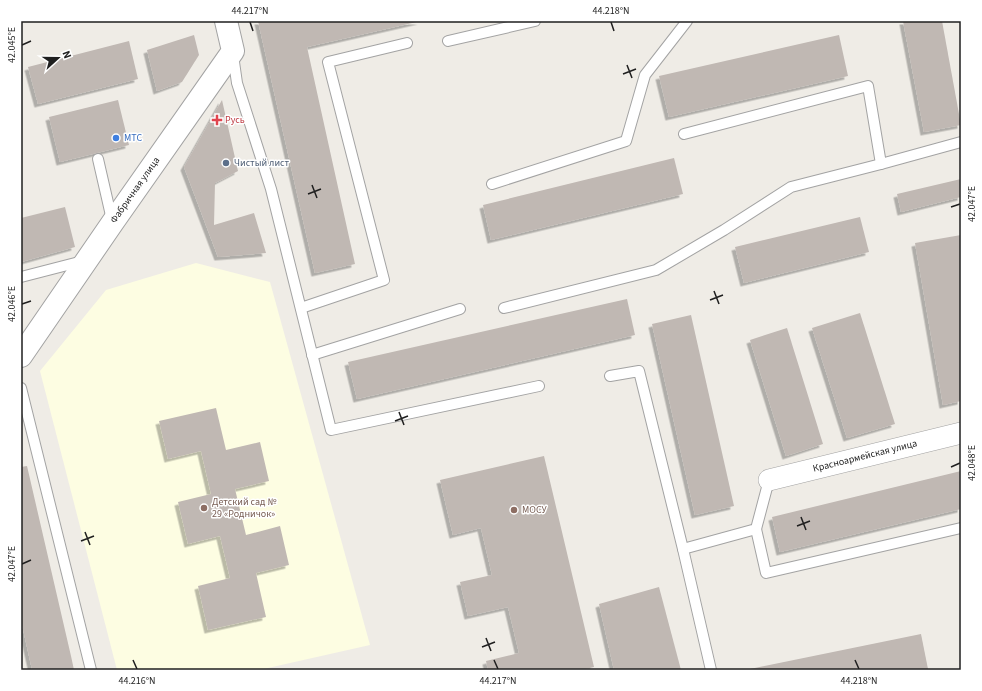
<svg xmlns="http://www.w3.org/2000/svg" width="982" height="691" viewBox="0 0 982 691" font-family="'Source Sans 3',sans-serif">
<defs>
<filter id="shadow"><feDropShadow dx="-3.5" dy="3.5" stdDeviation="0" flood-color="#0004"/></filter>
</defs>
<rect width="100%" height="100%" fill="#efece6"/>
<polygon fill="#fdfde2" points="196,263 270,282 370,645 259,670 117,670 40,371 106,290"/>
<g fill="#c0b8b3" filter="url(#shadow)">
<polygon points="258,21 421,21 307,47 355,264 315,273"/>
<polygon points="903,21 942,21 961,125 924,132"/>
<polygon points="194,35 199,55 182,82 157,91 147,50"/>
<polygon points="839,35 848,76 669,117 659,76"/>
<polygon points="129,41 138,79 38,104 28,67"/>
<polygon points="118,100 129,145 60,162 49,117"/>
<polygon points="222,100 238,171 215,183 214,225 254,213 266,253 218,257 184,167"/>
<polygon points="674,158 683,194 491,240 483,205"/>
<polygon points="961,179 961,197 901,212 897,194"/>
<polygon points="65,207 75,247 21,262 21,218"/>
<polygon points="860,217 869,252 744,283 735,247"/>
<polygon points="961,235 961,401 943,405 915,243"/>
<polygon points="627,299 635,335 357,399 348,362"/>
<polygon points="860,313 895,424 847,438 812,328"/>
<polygon points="691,315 734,506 695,515 652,324"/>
<polygon points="787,328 823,444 786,456 750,340"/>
<polygon points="216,408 226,450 260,442 269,481 235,489 246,535 280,526 289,565 256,573 266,617 208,630 198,586 230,578 220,536 188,544 178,502 211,494 201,451 168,459 159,421"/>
<polygon points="544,456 594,667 581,670 488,670 486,661 519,653 508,607 468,616 460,582 492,575 481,528 453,535 440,480"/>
<polygon points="27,466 71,656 74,670 32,670 31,665 21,620 21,467"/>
<polygon points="961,471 961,509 780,552 772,517"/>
<polygon points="659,587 681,670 614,670 599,604"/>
<polygon points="921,634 928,669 750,670 750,669"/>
</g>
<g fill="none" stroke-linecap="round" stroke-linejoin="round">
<g stroke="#a3a3a3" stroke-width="12">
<g id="service">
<polyline points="448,41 535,21"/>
<polyline points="233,55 237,83 271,189 331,430 539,386"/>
<polyline points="684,134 868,86 881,164 961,142"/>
<polyline points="98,159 112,220"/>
<polyline points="492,184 626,141 645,75 687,21"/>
<polyline points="21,277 83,261"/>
<polyline points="301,308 384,280 328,62 407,43"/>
<polyline points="504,308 656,270 724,230 791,187 881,164"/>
<polyline points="312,355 460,309"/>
<polyline points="610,376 639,371 683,549 756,529 769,480"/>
<polyline points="21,388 91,670"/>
<polyline points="756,529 766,573 961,528"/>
<polyline points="683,549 711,670"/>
</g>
</g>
<g stroke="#a3a3a3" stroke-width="22">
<polyline id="minor" points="769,480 961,433"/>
</g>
<g stroke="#a3a3a3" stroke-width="24">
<polyline id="tertiary" points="21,356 113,222 233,51 226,21"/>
</g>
<use href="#service" stroke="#fff" stroke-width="10"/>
<use href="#minor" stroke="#fff" stroke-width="21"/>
<use href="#tertiary" stroke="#fff" stroke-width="22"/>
</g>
<path fill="none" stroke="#1f1f1f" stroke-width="1.5" d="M250 22 253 31M611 22 614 31M22 45 31 41M627 65 632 78M623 74 636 69M312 185 317 198M308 194 321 189M951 207 960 204M714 291 719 304M710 300 723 295M22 304 31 301M399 412 404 425M395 421 408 416M951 467 960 463M801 517 806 530M797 526 810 521M85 532 90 545M81 541 94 536M22 564 31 560M486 638 491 651M482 647 495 642M133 660 137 669M494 660 498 669M855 660 859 669"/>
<path fill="#e0444e" stroke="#fff" stroke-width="1.5" d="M215 114h4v4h4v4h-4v4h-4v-4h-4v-4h4z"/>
<circle fill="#3f7fe0" stroke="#fff" stroke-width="1.5" cx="116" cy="138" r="4"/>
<circle fill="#5c6f8a" stroke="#fff" stroke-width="1.5" cx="226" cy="163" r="4"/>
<g fill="#8d6e63" stroke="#fff" stroke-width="1.5">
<circle cx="204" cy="508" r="4"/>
<circle cx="514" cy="510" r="4"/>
</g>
<g text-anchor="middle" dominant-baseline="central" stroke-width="3" stroke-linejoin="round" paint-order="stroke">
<g font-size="10" fill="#be3a42" stroke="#fff" text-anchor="start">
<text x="225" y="120">Русь</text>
</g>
<g font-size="10" fill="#366cbe" stroke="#fff" text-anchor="start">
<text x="124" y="138">МТС</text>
</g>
<g font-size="10" fill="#4e5e75" stroke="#fff" text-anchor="start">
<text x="234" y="163">Чистый лист</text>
</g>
<g font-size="10" fill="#1f1f1f" stroke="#fff">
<text transform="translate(135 190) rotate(-55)">Фабричная улица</text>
<text transform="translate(865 456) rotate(-14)">Красноармейская улица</text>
</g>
<g font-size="10" fill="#785e54" stroke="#fff" text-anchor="start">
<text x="212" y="502">Детский сад №<tspan x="212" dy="12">29 «Родничок»</tspan></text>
<text x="522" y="510">МОСУ</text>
</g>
</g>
<rect width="982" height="691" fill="none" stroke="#ffffff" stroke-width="44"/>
<g transform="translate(58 58) rotate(69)" stroke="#ffffff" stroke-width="3" paint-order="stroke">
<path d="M0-3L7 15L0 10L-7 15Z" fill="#1f1f1f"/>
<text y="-6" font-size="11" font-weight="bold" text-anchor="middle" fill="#1f1f1f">N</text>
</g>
<rect x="22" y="22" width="938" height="647" fill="none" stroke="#1f1f1f" stroke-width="1.5"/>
<g font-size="10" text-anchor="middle" fill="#1f1f1f">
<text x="250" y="14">44.217°N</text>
<text x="611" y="14">44.218°N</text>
<text transform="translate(11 45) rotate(-90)" y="4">42.045°E</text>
<text transform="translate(971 204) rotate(-90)" y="4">42.047°E</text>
<text transform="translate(11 304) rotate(-90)" y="4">42.046°E</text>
<text transform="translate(971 463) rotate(-90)" y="4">42.048°E</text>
<text transform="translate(11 564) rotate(-90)" y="4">42.047°E</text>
<text x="137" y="684">44.216°N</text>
<text x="498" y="684">44.217°N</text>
<text x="859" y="684">44.218°N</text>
</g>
</svg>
